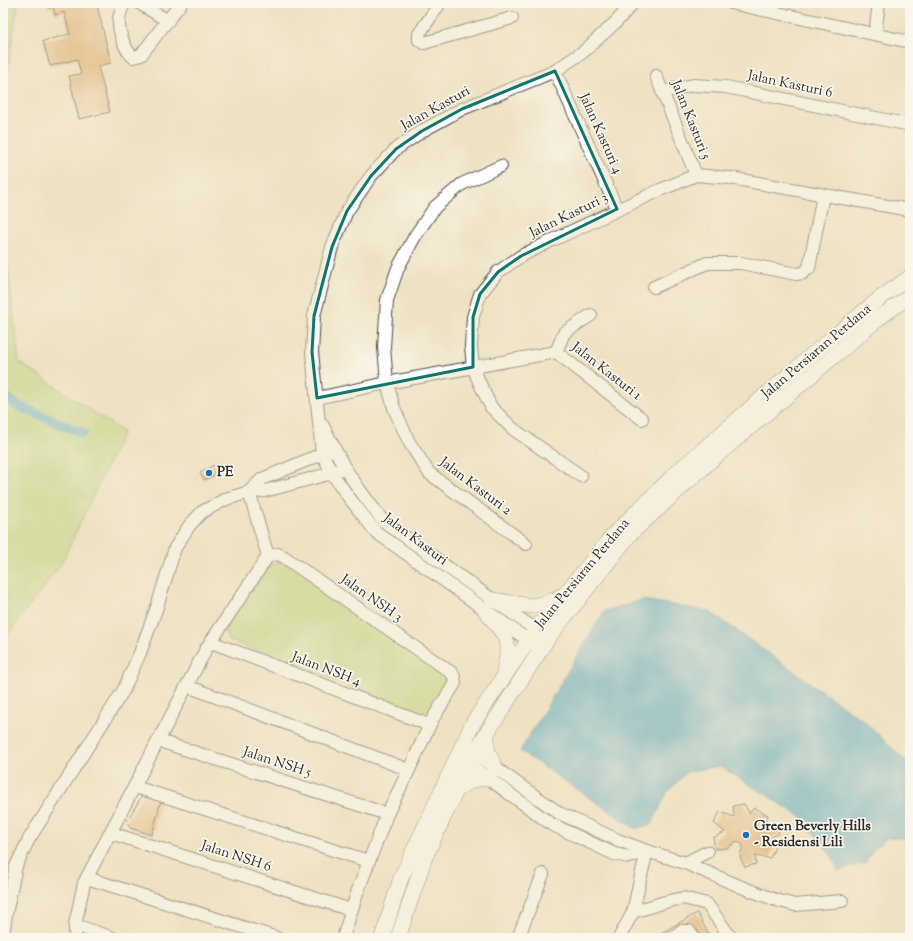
<svg xmlns="http://www.w3.org/2000/svg" width="913" height="941" viewBox="0 0 913 941" font-family="'Sorts Mill Goudy',serif">
<rect width="100%" height="100%" fill="#fbf7ec"/>
<filter id="ink" filterUnits="userSpaceOnUse"><feTurbulence type="fractalNoise" baseFrequency=".025" numOctaves="2"/><feDisplacementMap in="SourceGraphic" scale="8" xChannelSelector="R" yChannelSelector="G"/><feConvolveMatrix kernelMatrix="1 2 1 2 8 2 1 2 1" color-interpolation-filters="sRGB"/></filter>
<filter id="wash" filterUnits="userSpaceOnUse"><feTurbulence type="fractalNoise" baseFrequency=".012" numOctaves="4" result="noise"/><feDisplacementMap in="SourceGraphic" scale="16" xChannelSelector="R" yChannelSelector="G"/><feGaussianBlur stdDeviation="0.9" result="paint"/><feColorMatrix in="noise" values="0 0 0 0 0 0 0 0 0 0 0 0 0 0 0 0 0 1.4 0 .05"/><feComposite in="paint" operator="in"/></filter>
<g filter="url(#wash)">
<rect width="100%" height="100%" fill="#eee2c3"/>
<g fill="#b9d67d" stroke="#728054">
<polygon points="3,3 18,3 3,100"/>
<polygon points="3,223 19,362 123,432 61,564 3,641"/>
<polygon points="283,561 445,674 447,687 434,709 422,713 228,640 224,629 271,564"/>
</g>
<polygon fill="#4da6cb" stroke="#3c687b" points="643,600 709,611 864,721 910,765 910,839 888,837 873,850 865,863 838,871 833,858 803,818 720,766 687,772 667,793 652,824 636,829 520,751 604,611"/>
<g fill="none" stroke-linecap="round" stroke-linejoin="round">
<polyline stroke="#4da6cb" stroke-width="10" points="3,395 18,406 83,433"/>
</g>
<g id="blocks">
<g fill="#dba563">
<polygon points="47,3 104,3 97,5 111,63 98,66 110,112 79,119 69,76 81,74 77,59 50,66 43,41 70,34 64,12 55,15 53,7 49,8"/>
<polygon points="214,465 218,473 204,480 200,473"/>
<polygon points="143,794 161,800 152,835 130,828 127,821"/>
<polygon points="744,804 749,813 754,808 768,815 764,829 776,826 779,833 767,840 775,847 770,858 755,856 756,864 745,867 740,857 743,845 736,841 728,848 715,849 713,838 725,832 714,823 720,812 734,817 733,806"/>
<polygon points="697,913 711,938 652,938"/>
</g>
</g>
</g>
<g filter="url(#ink)">
<use href="#blocks" fill-opacity="0" stroke="#484642" stroke-width="1"/>
<g fill="none" stroke-linecap="round" stroke-linejoin="round">
<g stroke="#484642" stroke-width="14">
<g id="minor">
<path d="M124 3C122 8 120 13 119 19 118 30 124 49 133 57L141 55 181 3"/>
<polyline points="139,3 168,21"/>
<polyline points="440,3 419,34 419,40 424,43 512,18"/>
<polyline points="731,3 910,42"/>
<polyline points="875,34 879,3"/>
<polyline points="555,71 617,209"/>
<polyline points="656,76 696,175"/>
<polyline points="663,92 693,85 726,87 910,125"/>
<polyline points="501,166 462,184 435,207 415,236 398,268 387,300 384,347 387,383 394,408 409,442 429,473 526,544"/>
<polyline points="654,287 707,263 741,263 796,274 803,273 809,268 823,195"/>
<polyline points="591,315 564,333 556,352 642,419"/>
<polyline points="317,398 387,383 556,352"/>
<polyline points="322,424 344,467 359,489 383,521 493,600 542,634"/>
<polyline points="581,476 513,429 491,407 480,384 473,367 471,346 473,317 480,294 498,272 521,256 553,240 660,190 696,175 730,178 910,210"/>
<polyline points="249,492 262,479 329,451"/>
<polyline points="268,556 278,554 284,557 452,673 454,677 455,683 432,720 409,770 387,814 357,893 343,938"/>
<polyline points="211,642 429,725"/>
<polyline points="536,646 376,532 347,495 332,473 322,453 312,352 314,316 332,247 347,211 371,176 396,149 422,131 462,109 555,71 583,52 616,22 633,3"/>
<polyline points="187,686 409,770"/>
<polyline points="159,741 387,814"/>
<polyline points="467,748 559,813 618,840 647,851 685,863"/>
<polyline points="462,759 551,824 614,854 629,857 647,851"/>
<polyline points="135,787 368,861"/>
<polyline points="111,833 351,910"/>
<polyline points="707,852 685,863 744,888 776,900 795,905 842,901"/>
<polyline points="87,878 277,938"/>
<polyline points="633,912 665,902 683,898 707,904 731,938"/>
<polyline points="75,925 113,938"/>
<polyline points="3,938 6,914 16,866 29,839 123,691 140,653 157,607 175,548 189,526 202,512 226,499 249,492 265,491 332,473 344,467"/>
<polyline points="75,938 75,925 84,883 206,649 268,556 249,492"/>
<polyline points="518,938 543,874"/>
<polyline points="619,938 633,912 640,880 647,851"/>
<polyline points="672,938 681,931 689,931 695,938"/>
</g>
</g>
<g stroke="#484642" stroke-width="16">
<g id="major">
<polyline points="493,600 531,606 546,603 563,595"/>
<polyline points="485,610 505,636 508,650 504,671"/>
<path d="M487 733C486 750 488 754 496 769"/>
<path d="M457 789C468 783 476 777 489 778"/>
<polyline points="382,938 401,878 473,723 536,629 614,534 677,472 813,354 879,299 910,277"/>
<polyline points="398,938 425,857 474,753 548,638 630,534 715,457 879,318 910,296"/>
</g>
</g>
<use href="#minor" stroke="#fff" stroke-width="12"/>
<use href="#major" stroke="#fff" stroke-width="15"/>
</g>
</g>
<path d="M0 0H913V941H0ZM555 71 617 209 521 256 498 272 480 294 473 317V367L317 398 312 352 314 316 332 247 347 211 371 176 396 149 422 131 462 109Z" fill="#eee2c3" fill-opacity=".55" fill-rule="evenodd"/>
<path fill="none" stroke="#0f766e" stroke-width="3" stroke-linejoin="round" d="M555 71 617 209 521 256 498 272 480 294 473 317V367L317 398 312 352 314 316 332 247 347 211 371 176 396 149 422 131 462 109Z"/>
<g fill="#1f6fb2" stroke="#fbf7ec" stroke-width="1.5">
<circle cx="209" cy="473" r="4"/>
<circle cx="746" cy="835" r="4"/>
</g>
<g text-anchor="middle" dominant-baseline="central" stroke-width="3.5" stroke-linejoin="round" paint-order="stroke">
<g font-size="14" fill="#2b2b2b" stroke="#fbf7ec">
<text transform="translate(790 85) rotate(12)">Jalan Kasturi 6</text>
<text transform="translate(436 109) rotate(-29)">Jalan Kasturi</text>
<text transform="translate(690 120) rotate(68)">Jalan Kasturi 5</text>
<text transform="translate(600 134) rotate(66)">Jalan Kasturi 4</text>
<text transform="translate(569 216) rotate(-26)">Jalan Kasturi 3</text>
<text transform="translate(817 352) rotate(-40)">Jalan Persiaran Perdana</text>
<text transform="translate(606 372) rotate(38)">Jalan Kasturi 1</text>
<text transform="translate(475 487) rotate(37)">Jalan Kasturi 2</text>
<text transform="translate(415 540) rotate(37)">Jalan Kasturi</text>
<text transform="translate(583 574) rotate(-50)">Jalan Persiaran Perdana</text>
<text transform="translate(371 599) rotate(35)">Jalan NSH 3</text>
<text transform="translate(326 670) rotate(21)">Jalan NSH 4</text>
<text transform="translate(277 763) rotate(18)">Jalan NSH 5</text>
<text transform="translate(236 857) rotate(18)">Jalan NSH 6</text>
</g>
<g font-size="14" font-weight="bold" fill="#2b2b2b" stroke="#fbf7ec" text-anchor="start">
<text x="217" y="473">PE</text>
<text x="754" y="827">Green Beverly Hills<tspan x="754" dy="16">- Residensi Lili</tspan></text>
</g>
</g>
<rect width="913" height="941" fill="none" stroke="#fbf7ec" stroke-width="16"/>
</svg>
